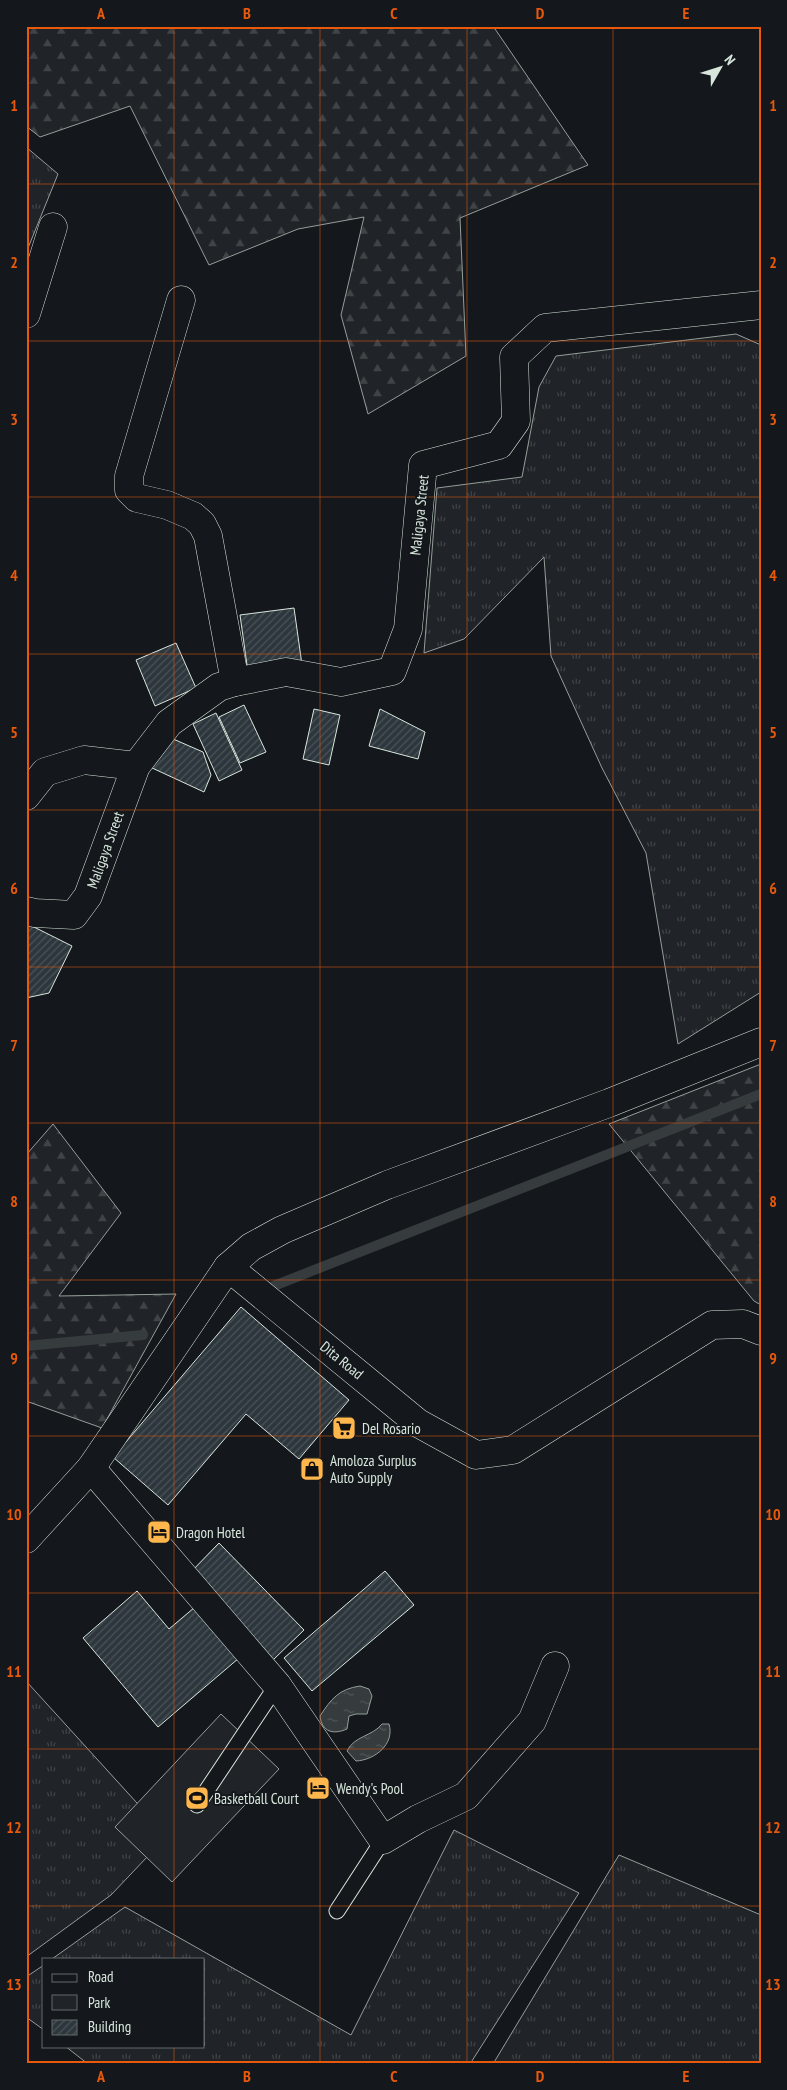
<svg xmlns="http://www.w3.org/2000/svg" width="787" height="2090" viewBox="0 0 787 2090" font-family="'PT Sans Narrow',sans-serif">
<defs>
<pattern id="grass-tufts" width="24" height="20" patternUnits="userSpaceOnUse" patternTransform="scale(1.25)"><rect width="24" height="20" fill="#202428"/><path d="M3 7l-1-3M5 7V3M7 7l1-3M15 17l-1-3M17 17v-4M19 17l1-3" fill="none" stroke="#404447"/></pattern>
<pattern id="forest-firs" width="22" height="20" patternUnits="userSpaceOnUse" patternTransform="scale(1.25)"><rect width="22" height="20" fill="#202428"/><path d="M5 1l3.5 6h-7zM16 11l3.5 6h-7z" fill="#404447"/></pattern>
<pattern id="water-ripples" width="26" height="14" patternUnits="userSpaceOnUse" patternTransform="scale(1.25)"><rect width="26" height="14" fill="#363b3e"/><path d="M2 4q2-2 4 0t4 0M15 11q2-2 4 0t4 0" fill="none" stroke="#525759"/></pattern>
<pattern id="building-hatch" width="6" height="6" patternUnits="userSpaceOnUse" patternTransform="scale(1.25)"><rect width="6" height="6" fill="#2c363c"/><path d="M-1 1l2-2M0 6l6-6M5 7l2-2" fill="none" stroke="#4a5358"/></pattern>
</defs>
<rect width="100%" height="100%" fill="#14181c"/>
<g fill="url(#grass-tufts)" stroke="#939e99">
<polygon points="26,147 58,174 26,253"/>
<polygon points="736,334 761,345 761,992 678,1044 646,853 602,768 551,656 544,557 464,639 424,653 437,488 522,477 539,387 556,356"/>
<polygon points="26,1681 167,1836 111,1895 26,1957"/>
<polygon points="454,1830 579,1893 470,2064 88,2064 65,2046 204,2046 204,1959 52,1959 125,1907 351,2035"/>
<polygon points="619,1855 761,1915 761,2064 493,2064"/>
<polygon points="44,1965 44,2030 26,2017 26,1977"/>
</g>
<g fill="url(#forest-firs)" stroke="#939e99">
<polygon points="26,26 493,26 588,165 460,218 466,356 368,414 341,315 364,217 298,229 209,265 130,106 40,137 26,126"/>
<polygon points="761,1064 761,1305 754,1301 609,1124"/>
<polygon points="53,1124 121,1213 59,1296 176,1294 102,1428 26,1401 26,1155"/>
</g>
<polygon fill="#202428" stroke="#939e99" points="221,1714 279,1769 172,1882 115,1827"/>
<g fill="url(#water-ripples)" stroke="#939e99">
<path d="M360 1686 369 1689 372 1696 367 1714H356L349 1716 347 1729C333 1735 322 1732 320 1716 331 1699 339 1689 360 1686Z"/>
<path d="M382 1724H389C395 1744 375 1760 356 1761L347 1751C354 1736 373 1736 382 1724Z"/>
</g>
<g fill="none" stroke-linecap="round" stroke-linejoin="round">
<g stroke="#363b3e" stroke-width="10">
<polyline points="271,1287 761,1094"/>
<polyline points="26,1346 143,1335"/>
</g>
</g>
<g fill="url(#building-hatch)" stroke="#d8e6dc">
<polygon points="294,608 302,665 248,672 240,615"/>
<polygon points="176,643 196,688 155,706 136,660"/>
<polygon points="244,705 266,752 240,763 219,717"/>
<polygon points="314,709 340,715 329,765 303,759"/>
<polygon points="380,709 425,732 418,759 369,746"/>
<polygon points="216,713 242,770 219,781 193,724"/>
<polygon points="164,735 203,752 211,775 204,792 150,767"/>
<polygon points="26,923 72,946 49,993 26,998"/>
<polygon points="241,1307 349,1400 299,1459 246,1414 168,1505 113,1457"/>
<polygon points="219,1543 304,1630 273,1660 189,1574"/>
<polygon points="385,1571 414,1605 312,1691 284,1658"/>
<polygon points="137,1591 169,1629 195,1607 239,1658 158,1727 83,1638"/>
</g>
<g fill="none" stroke-linecap="round" stroke-linejoin="round">
<g stroke="#d8e6dc" stroke-width="17">
<g id="service">
<polyline points="197,1805 277,1685"/>
<polyline points="337,1911 383,1840"/>
</g>
</g>
<g stroke="#d8e6dc" stroke-width="29">
<g id="minor">
<polyline points="181,300 129,476 129,490 137,498 167,505 193,516 202,524 208,536 235,682"/>
<polyline points="26,314 53,227"/>
<polyline points="26,796 45,772 84,760 136,766"/>
<polyline points="26,911 35,913 74,915 88,896 136,766 169,723 219,687 235,682 286,672 341,682 392,671 408,629 423,465 499,445 516,421 514,357 545,328 761,305"/>
<polyline points="228,1267 251,1247 282,1230 387,1185 609,1103 761,1042"/>
<polyline points="91,1468 277,1685 383,1840 418,1819 466,1796 532,1721 555,1666"/>
<polyline points="26,1539 91,1468 228,1267 418,1423 476,1455 513,1450 712,1325 743,1324 761,1331"/>
</g>
</g>
<use href="#service" stroke="#14181c" stroke-width="15"/>
<use href="#minor" stroke="#14181c" stroke-width="28"/>
</g>
<path fill="none" stroke="#e8590c" stroke-width="1" stroke-opacity="0.55" d="M174 26V1959M320 26V2064M467 26V2064M613 26V2064M26 184H761M26 341H761M26 497H761M26 654H761M26 810H761M26 967H761M26 1123H761M26 1280H761M26 1436H761M26 1593H761M26 1749H761M26 1906H761M174 2046V2064"/>
<defs>
<g id="supermarket-square" transform="scale(1.25)"><rect x="-9" y="-9" width="18" height="18" rx="4" fill="#ffb74d" stroke="#14181c"/><path d="M-6-5.5h2.5l.6 2H6L4.5 2H-2.5L-4.4-4H-6ZM-1.5 3.2a1.3 1.3 0 1 0 .1 0ZM3 3.2a1.3 1.3 0 1 0 .1 0Z" fill="#111"/></g>
<g id="shop-square" transform="scale(1.25)"><rect x="-9" y="-9" width="18" height="18" rx="4" fill="#ffb74d" stroke="#14181c"/><path d="M-5-2.5h2.3a2.7 3.5 0 0 1 5.4 0H5L5.5 6h-11ZM-1.5-2.5h3a1.5 2.3 0 0 0-3 0Z" fill="#111"/></g>
<g id="hotel-square" transform="scale(1.25)"><rect x="-9" y="-9" width="18" height="18" rx="4" fill="#ffb74d" stroke="#14181c"/><path d="M-6-4.5h1.5V1H6V5H4.5V3h-9V5H-6ZM-4 0a1.8 1.8 0 1 1 3.6 0ZM.5 0V-2.5h3Q6-2.5 6 0Z" fill="#111"/></g>
<g id="stadium-square" transform="scale(1.25)"><rect x="-9" y="-9" width="18" height="18" rx="4" fill="#ffb74d" stroke="#14181c"/><path d="M0-5a6.5 5 0 1 0 0 10a6.5 5 0 1 0 0-10ZM-3.5-1.8h7v3.6h-7Z" fill="#111"/></g>
</defs>
<g fill-rule="evenodd">
<use href="#supermarket-square" x="344" y="1428"/>
<use href="#shop-square" x="312" y="1469"/>
<use href="#hotel-square" x="159" y="1532"/>
<use href="#hotel-square" x="318" y="1788"/>
<use href="#stadium-square" x="197" y="1798"/>
</g>
<g text-anchor="middle" dominant-baseline="central" stroke-width="4" stroke-linejoin="round" paint-order="stroke">
<g font-size="15" fill="#d8e6dc" stroke="#14181c">
<text transform="translate(419 515) rotate(-84)">Maligaya Street</text>
<text transform="translate(105 850) rotate(-70)">Maligaya Street</text>
<text transform="translate(342 1360) rotate(39)">Dita Road</text>
</g>
<g font-size="15" fill="#d8e6dc" stroke="#14181c" text-anchor="start">
<text x="362" y="1428">Del Rosario</text>
<text x="330" y="1460">Amoloza Surplus<tspan x="330" dy="17">Auto Supply</tspan></text>
<text x="176" y="1532">Dragon Hotel</text>
<text x="336" y="1788">Wendy's Pool</text>
<text x="214" y="1798">Basketball Court</text>
</g>
</g>
<rect width="787" height="2090" fill="none" stroke="#14181c" stroke-width="55"/>
<rect x="42" y="1958" width="162" height="90" fill="#14181c" stroke="#626a69"/>
<rect x="52" y="1974" width="25" height="8" fill="#14181c" stroke="#626a69"/>
<text x="88" y="1982" font-size="15" fill="#d8e6dc">Road</text>
<rect x="52" y="1995" width="25" height="15" fill="#202428" stroke="#626a69"/>
<text x="88" y="2008" font-size="15" fill="#d8e6dc">Park</text>
<rect x="52" y="2020" width="25" height="15" fill="url(#building-hatch)" stroke="#626a69"/>
<text x="88" y="2032" font-size="15" fill="#d8e6dc">Building</text>
<g transform="translate(720 68) rotate(51)" stroke="#14181c" stroke-width="4" paint-order="stroke">
<path d="M0-4L9 19L0 12L-9 19Z" fill="#d8e6dc"/>
<text y="-8" font-size="14" font-weight="bold" text-anchor="middle" fill="#d8e6dc">N</text>
</g>
<rect x="28" y="28" width="732" height="2034" fill="none" stroke="#e8590c" stroke-width="2"/>
<g font-size="16" text-anchor="middle" font-weight="bold" fill="#e8590c">
<text x="101" y="19">A</text>
<text x="247" y="19">B</text>
<text x="394" y="19">C</text>
<text x="540" y="19">D</text>
<text x="686" y="19">E</text>
<text x="14" y="111">1</text>
<text x="773" y="111">1</text>
<text x="14" y="268">2</text>
<text x="773" y="268">2</text>
<text x="14" y="425">3</text>
<text x="773" y="425">3</text>
<text x="14" y="581">4</text>
<text x="773" y="581">4</text>
<text x="14" y="738">5</text>
<text x="773" y="738">5</text>
<text x="14" y="894">6</text>
<text x="773" y="894">6</text>
<text x="14" y="1051">7</text>
<text x="773" y="1051">7</text>
<text x="14" y="1207">8</text>
<text x="773" y="1207">8</text>
<text x="14" y="1364">9</text>
<text x="773" y="1364">9</text>
<text x="14" y="1520">10</text>
<text x="773" y="1520">10</text>
<text x="14" y="1677">11</text>
<text x="773" y="1677">11</text>
<text x="14" y="1833">12</text>
<text x="773" y="1833">12</text>
<text x="14" y="1990">13</text>
<text x="773" y="1990">13</text>
<text x="101" y="2082">A</text>
<text x="247" y="2082">B</text>
<text x="394" y="2082">C</text>
<text x="540" y="2082">D</text>
<text x="686" y="2082">E</text>
</g>
</svg>
